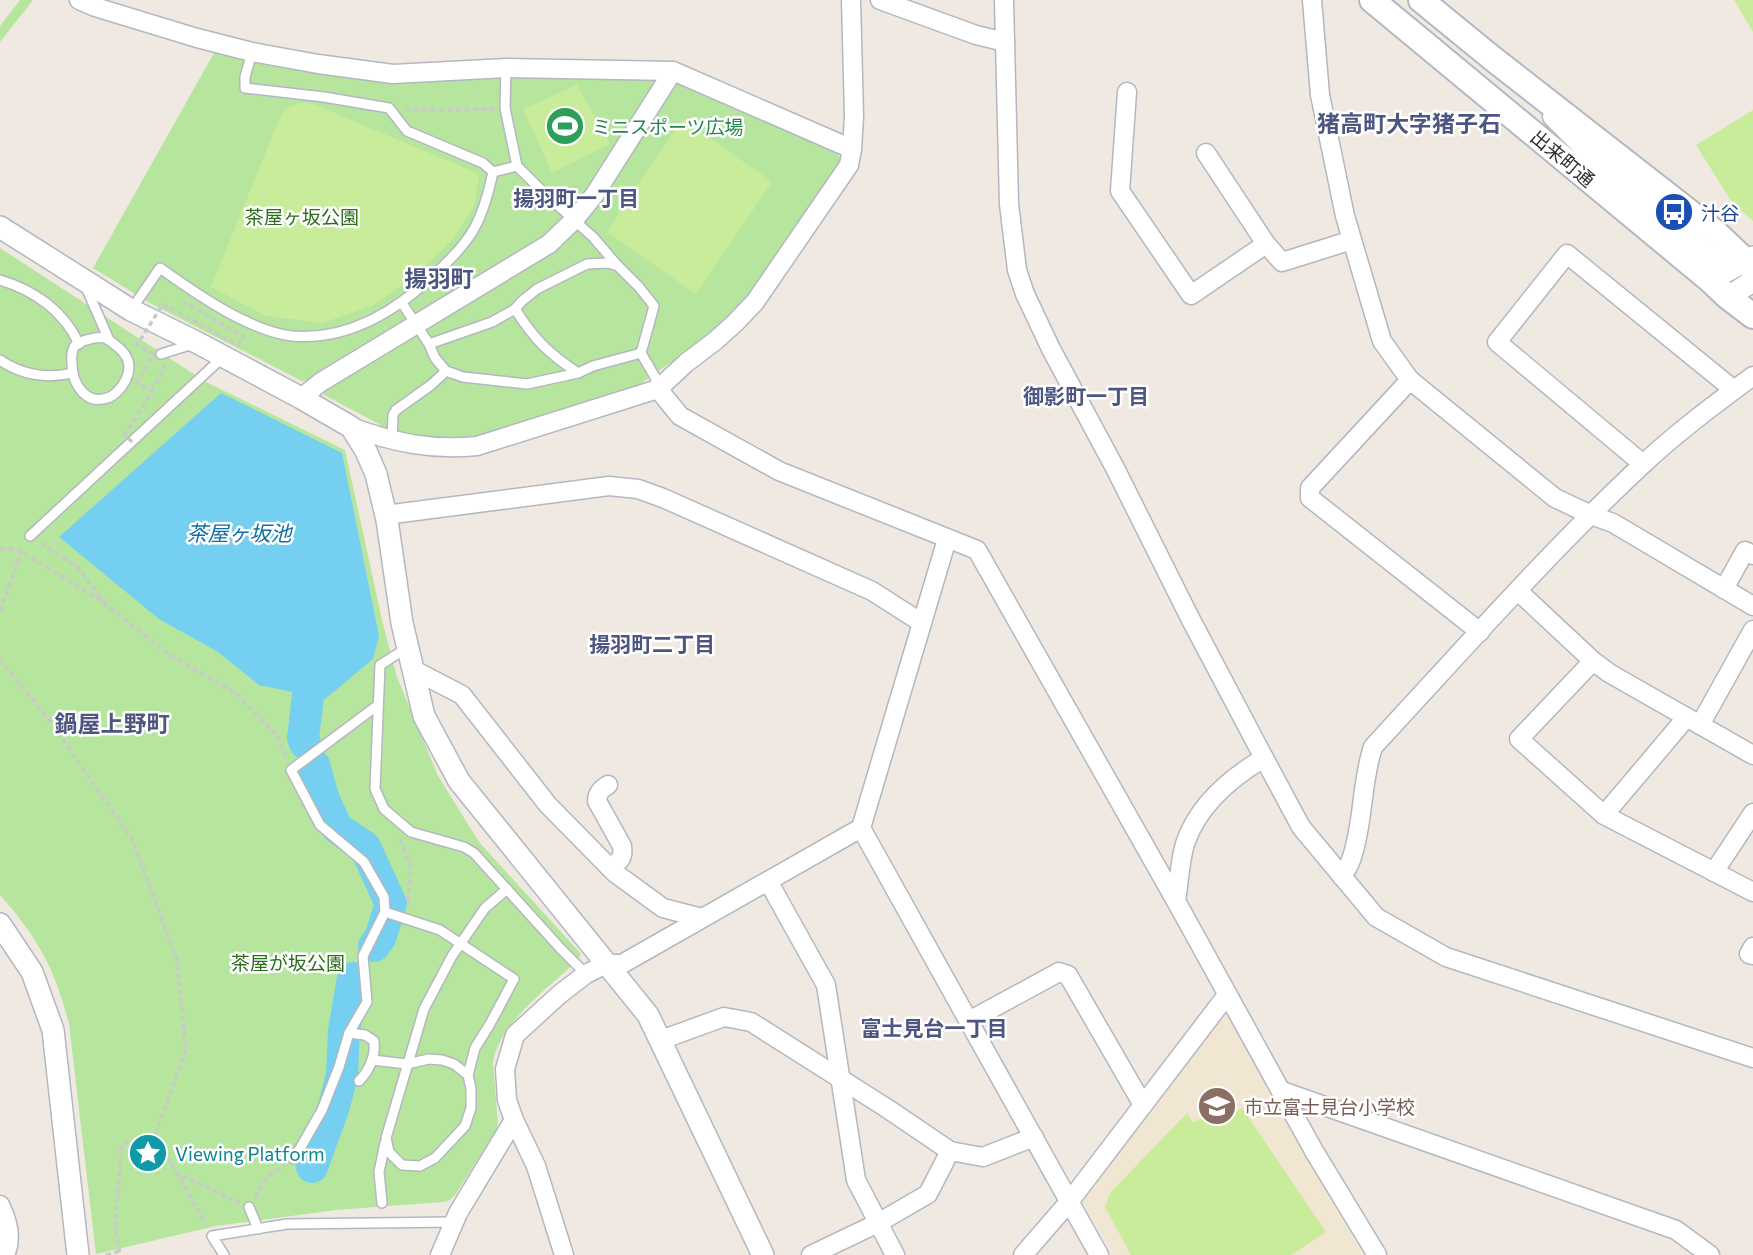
<svg xmlns="http://www.w3.org/2000/svg" width="1753" height="1255" viewBox="0 0 1753 1255" font-family="Commissioner,'Noto Sans JP',sans-serif">
<rect width="100%" height="100%" fill="#efe9e1"/>
<polygon fill="#f0e6d1" points="1223,1016 1231,1018 1362,1255 1114,1255 1084,1203 1084,1194"/>
<g fill="#b6e59e">
<polygon points="20,0 33,0 0,42 0,26"/>
<polygon points="214,53 273,64 493,74 656,79 658,81 600,174 574,208 535,245 311,380 302,381 150,303 93,268"/>
<polygon points="683,81 836,150 842,162 749,299 726,323 636,387 480,438 431,441 382,430 379,424 324,395 323,391 331,385 556,247 674,84"/>
<path d="M0 248 206 382 345 450 382 620 397 677 438 776 479 842 581 954 576 962C549 987 498 1024 493 1063L498 1124 496 1131 455 1195 450 1200 443 1202 336 1210 216 1226 96 1254 69 1024C55 969 38 938 0 895Z"/>
</g>
<g fill="#c9ec9a">
<polygon points="1734,0 1753,0 1753,32"/>
<polygon points="577,85 610,144 552,173 523,109"/>
<polygon points="301,103 311,103 479,174 475,204 452,240 416,275 372,306 322,323 266,316 211,287 280,117 285,109"/>
<polygon points="1753,110 1753,221 1733,204 1696,145"/>
<polygon points="683,119 772,182 696,294 607,232 629,197"/>
<polygon points="1242,1108 1326,1232 1291,1255 1131,1255 1105,1207 1110,1193 1187,1113 1193,1123 1217,1109 1224,1119"/>
</g>
<polygon fill="#75cff0" points="221,393 342,453 379,636 373,659 325,699 259,685 218,652 159,619 59,537"/>
<g fill="none" stroke-linecap="round" stroke-linejoin="round">
<g stroke="#75cff0" stroke-width="32">
<polyline points="305,743 303,738 308,696"/>
<polyline points="314,765 324,800 337,828 365,847 391,904 380,938 374,946"/>
<polyline points="312,1167 334,1106 342,1075 344,1031 353,978"/>
</g>
<g stroke="#b4b7c1" stroke-width="12">
<g id="service">
<polyline points="252,52 245,77 245,88 324,97 389,108 407,131 483,163 493,172"/>
<polyline points="506,68 505,108 517,166 545,194 593,237 617,265"/>
<path d="M0 280C34 290 64 311 79 344"/>
<polyline points="86,287 109,340"/>
<polyline points="402,303 429,344 435,358 446,371"/>
<path d="M515 309C534 339 548 353 578 373"/>
<path d="M131 310 160 268C195 293 249 331 292 336 350 341 398 310 437 272 451 259 466 244 475 227 484 210 489 191 493 172L517 166"/>
<path d="M94 338C97 338 101 337 105 338 107 339 113 343 114 344 130 355 134 369 122 386 119 390 114 395 110 397 86 407 72 384 72 363 71 359 72 351 74 347 78 341 87 340 94 338Z"/>
<polyline points="429,344 492,322 515,309 522,301 537,289 587,264 608,263 618,266 639,287 654,306 641,353"/>
<polyline points="161,354 193,344"/>
<path d="M0 360C21 375 48 379 72 373"/>
<polyline points="392,441 393,415 396,410 431,385 446,371 463,377 527,384 578,373 593,366 641,353 655,377 658,389"/>
<polyline points="30,536 223,357"/>
<polyline points="407,648 380,665 375,789 384,809 411,832 464,847 474,853 561,949 586,974"/>
<polyline points="385,912 440,930 514,979 490,1024 475,1048 468,1075 471,1089 471,1108 465,1126 435,1158 420,1166 402,1165 389,1152 386,1138 424,1009 452,956 485,908 507,889"/>
<path d="M349 1033 365 1035 374 1041C376 1056 369 1071 359 1081"/>
<polyline points="372,1060 407,1064 429,1059 442,1060 454,1064 468,1075"/>
<polyline points="294,1159 322,1110 339,1067 349,1033 367,1002 363,956 385,912 384,897 364,862 320,825 291,770 378,705"/>
<polyline points="382,1203 379,1172 385,1143"/>
<polyline points="249,1207 258,1229"/>
<polyline points="224,1255 212,1236 287,1224 454,1222"/>
</g>
</g>
<g stroke="#b4b7c1" stroke-width="21">
<g id="minor">
<polyline points="79,0 95,7 197,38 252,52 318,64 393,74 506,68 673,71 852,149"/>
<polyline points="880,0 976,35 1005,42"/>
<path d="M1004 0 1009 204 1017 270 1025 294 1051 349 1115 468 1190 618 1264 758C1232 777 1199 805 1186 841 1180 857 1179 883 1176 901"/>
<polyline points="1312,0 1320,95 1345,216 1382,341 1410,380 1555,498 1591,515 1613,523 1753,606"/>
<polyline points="1127,92 1120,191 1191,295 1266,244"/>
<polyline points="1552,117 1591,156 1729,271"/>
<polyline points="1206,153 1266,244 1282,262 1352,240"/>
<polyline points="1410,380 1310,488 1310,498 1480,632"/>
<polyline points="658,389 680,416 779,471 977,550 1176,901 1314,1151 1377,1255"/>
<polyline points="301,398 321,382 549,244 575,219 595,194 673,71"/>
<path d="M351 427C392 442 432 451 477 446L658 389 686 363 715 341 735 323 755 302 849 165 852 149 854 116 851 0"/>
<polyline points="1643,464 1497,342 1567,254 1734,390"/>
<polyline points="385,515 609,486 638,489 663,498 872,591 922,623"/>
<polyline points="947,539 861,828 1099,1255"/>
<polyline points="1724,589 1745,551 1753,555"/>
<polyline points="1518,591 1593,661 1609,673 1753,755"/>
<polyline points="1593,661 1519,739 1604,815 1753,892"/>
<polyline points="414,670 462,695 548,805 615,873 663,908 702,918"/>
<polyline points="1700,725 1753,630"/>
<polyline points="1264,758 1301,827 1376,917 1446,957 1753,1058"/>
<path d="M608 785C601 789 597 793 597 801L622 846C624 859 619 861 610 868"/>
<polyline points="1604,815 1686,718"/>
<polyline points="1714,872 1753,813"/>
<path d="M1342 877C1346 870 1350 864 1352 857 1364 821 1361 782 1373 747 1461 652 1547 554 1641 466 1676 433 1715 404 1753 376"/>
<polyline points="768,881 826,985 856,1180 895,1255"/>
<polyline points="1753,947 1749,954 1753,955"/>
<polyline points="969,1021 1059,972 1068,975 1143,1105"/>
<polyline points="661,1040 724,1017 751,1022 885,1107 950,1151 983,1157 1034,1137"/>
<polyline points="1282,1091 1676,1230 1710,1255"/>
<path d="M0 1205C8 1221 13 1238 5 1255"/>
<polyline points="440,1255 458,1213 514,1120"/>
<polyline points="564,1255 536,1166 514,1120 507,1100 505,1069 515,1035 560,994 586,974 606,964 622,964 861,828"/>
<polyline points="811,1255 878,1223 928,1194 950,1151"/>
<polyline points="1023,1255 1069,1202 1227,995"/>
</g>
</g>
<g stroke="#b4b7c1" stroke-width="24">
<g id="tertiary">
<polyline points="0,227 131,310 198,343 301,398 351,427 366,451 376,474 387,520 402,623 424,716 459,781 648,1015 763,1255"/>
<polyline points="1710,280 1753,257"/>
<polyline points="1728,297 1753,281"/>
<polyline points="0,924 32,972 53,1030 78,1255"/>
</g>
</g>
<g stroke="#b4b7c1" stroke-width="28">
<g id="secondary">
<polyline points="1372,0 1710,280 1728,297 1753,316"/>
<polyline points="1421,0 1492,58 1715,232 1753,268"/>
</g>
</g>
<g stroke="#c9c9c9" stroke-width="3.5" stroke-dasharray="5 3.5" stroke-linecap="butt">
<polyline points="405,109 433,110 495,109"/>
<polyline points="152,391 166,364"/>
<polyline points="41,543 77,567 106,604"/>
<polyline points="0,549 17,549 97,598 169,654 237,694 277,735 287,760"/>
<polyline points="0,611 22,550"/>
<polyline points="0,659 53,725 132,839 177,960 186,1049 155,1135 122,1144 115,1226 120,1255"/>
<polyline points="400,839 411,867 407,906"/>
<path d="M155 1135C171 1165 190 1194 206 1225"/>
<polyline points="175,1172 240,1203"/>
<polyline points="255,1197 268,1176 285,1165"/>
<polyline points="106,1255 120,1251"/>
</g>
<use href="#service" stroke="#fff" stroke-width="9"/>
<use href="#minor" stroke="#fff" stroke-width="18"/>
<use href="#tertiary" stroke="#fff" stroke-width="21"/>
<use href="#secondary" stroke="#fff" stroke-width="24"/>
<polyline stroke="#c9c9c9" stroke-width="3.5" stroke-dasharray="5 3.5" stroke-linecap="butt" points="132,442 125,435 152,391 137,383 153,354 137,345 163,304 238,345 244,337 184,302"/>
</g>
<defs>
<g id="stadium-disc" transform="scale(2.0125)"><circle r="9.5" fill="#2e9e5b" stroke="#fff"/><path d="M0-5a6.5 5 0 1 0 0 10a6.5 5 0 1 0 0-10ZM-3.5-1.8h7v3.6h-7Z" fill="#fff"/></g>
<g id="bus-disc" transform="scale(2.0125)"><circle r="9.5" fill="#1a4fb4" stroke="#fff"/><path d="M-5-6H5V4H4V6H2V4H-2V6H-4V4H-5ZM-3.5-4V0h7V-4ZM-3.5 1.2v1.5H-2V1.2ZM2 1.2v1.5H3.5V1.2Z" fill="#fff"/></g>
<g id="school-disc" transform="scale(2.0125)"><circle r="9.5" fill="#8d6e63" stroke="#fff"/><path d="M0-5L7-2L0 1L-7-2ZM-4 1L0 2.5L4 1V4Q0 6-4 4Z" fill="#fff"/></g>
<g id="sight-disc" transform="scale(2.0125)"><circle r="9.5" fill="#0f9aa8" stroke="#fff"/><path d="M0-6L1.8-2.2L6-1.7L2.9 1.2L3.7 5.4L0 3.3L-3.7 5.4L-2.9 1.2L-6-1.7L-1.8-2.2Z" fill="#fff"/></g>
</defs>
<g fill-rule="evenodd">
<use href="#stadium-disc" x="565" y="126"/>
<use href="#bus-disc" x="1674" y="212"/>
<use href="#school-disc" x="1217" y="1106"/>
<use href="#sight-disc" x="148" y="1153"/>
</g>
<g text-anchor="middle" dominant-baseline="central" stroke-width="5" stroke-linejoin="round" paint-order="stroke">
<g font-size="19" fill="#27864d" stroke="#fff" text-anchor="start">
<text x="592" y="126">ミニスポーツ広場</text>
</g>
<g font-size="19" fill="#2e2e2e" stroke="#fff">
<text transform="translate(1563 158) rotate(40)">出来町通</text>
</g>
<g font-size="19" fill="#164399" stroke="#fff" text-anchor="start">
<text x="1701" y="212">汁谷</text>
</g>
<g font-size="19" fill="#2c6e1b" stroke="#fff">
<text x="302" y="216">茶屋ヶ坂公園</text>
<text x="288" y="962">茶屋が坂公園</text>
</g>
<g font-size="19" fill="#785e54" stroke="#fff" text-anchor="start">
<text x="1244" y="1106">市立富士見台小学校</text>
</g>
<g font-size="19" fill="#0d838f" stroke="#fff" text-anchor="start">
<text x="175" y="1153">Viewing Platform</text>
</g>
<g font-size="21" font-weight="bold" fill="#4d5680" stroke="#fff">
<text x="576" y="197">揚羽町一丁目</text>
<text x="1086" y="395">御影町一丁目</text>
<text x="652" y="643">揚羽町二丁目</text>
<text x="934" y="1027">富士見台一丁目</text>
</g>
<g font-size="21" font-style="italic" fill="#0d6fa3" stroke="#fff">
<text x="239" y="532">茶屋ヶ坂池</text>
</g>
<g font-size="23" font-weight="bold" fill="#4d5680" stroke="#fff">
<text x="1409" y="123">猪高町大字猪子石</text>
<text x="439" y="278">揚羽町</text>
<text x="112" y="723">鍋屋上野町</text>
</g>
</g>
</svg>
